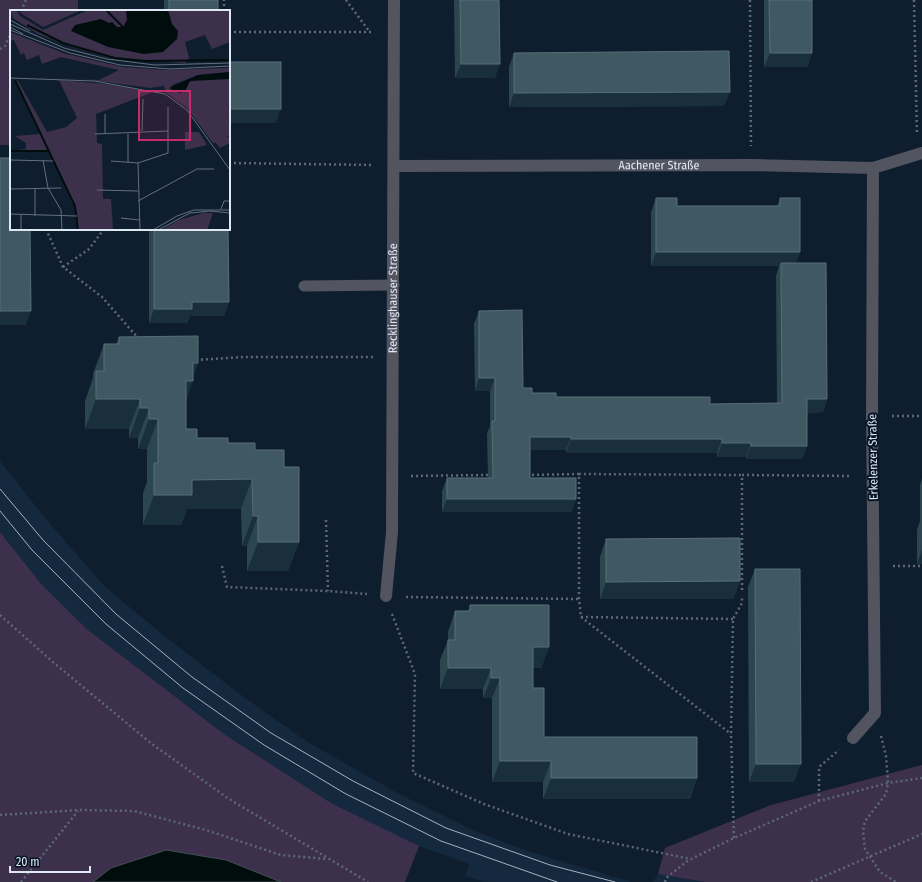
<svg xmlns="http://www.w3.org/2000/svg" width="922" height="882" viewBox="0 0 922 882" font-family="'Fira Sans Condensed',sans-serif">
<rect width="100%" height="100%" fill="#0f1e2e"/>
<g fill="#15293e">
<polygon points="0,461 45,518 104,586 163,635 245,698 306,741 399,794 475,831 527,851 632,882 484,882 465,876 469,864 419,846 331,803 224,734 88,630 42,585 0,532"/>
<polygon points="658,874 705,882 653,882"/>
</g>
<g fill="#3d304d">
<polygon points="0,0 78,0 78,11 11,11 11,145 0,145"/>
<polygon points="0,532 42,585 88,630 224,734 331,803 419,846 405,882 281,882 226,860 111,868 93,882 0,882"/>
<polygon points="922,765 922,882 705,882 658,874 665,848 771,805"/>
</g>
<polygon fill="#000d0d" stroke="#434f52" points="166,850 226,860 281,882 93,882 111,868"/>
<g fill="none" stroke-linecap="round" stroke-linejoin="round">
<g stroke="#5b6876" stroke-width="2.5" stroke-dasharray="2 3" stroke-linecap="butt">
<polyline points="346,0 369,31"/>
<polyline points="750,0 751,146"/>
<polyline points="914,0 917,134"/>
<polyline points="21,11 26,0"/>
<polyline points="224,11 224,0"/>
<polyline points="229,32 374,32"/>
<polyline points="0,49 5,46 11,33"/>
<polyline points="229,163 374,165"/>
<polyline points="46,229 63,267 102,297 138,338"/>
<polyline points="63,267 89,249 104,229"/>
<polyline points="196,360 243,357 373,357"/>
<polyline points="892,416 922,416"/>
<polyline points="527,475 579,474"/>
<polyline points="411,476 490,475"/>
<polyline points="326,520 328,591"/>
<polyline points="222,566 227,587 328,591 367,594"/>
<polyline points="893,566 922,566"/>
<polyline points="742,590 742,475 852,476"/>
<polyline points="406,597 579,599"/>
<polyline points="392,614 415,674 413,773 484,804 568,834 691,859 734,838 819,801 888,783 922,778"/>
<polyline points="0,615 54,663 152,744 229,799 368,882"/>
<polyline points="581,617 731,734"/>
<polyline points="733,619 581,617 579,599 579,474 742,475"/>
<polyline points="881,736 886,756 888,783 886,794 865,821 863,831 865,849 880,872 896,882"/>
<polyline points="819,801 819,767 839,750"/>
<polyline points="0,815 79,810 134,811 206,830 281,855 327,859"/>
<polyline points="734,838 731,734 733,619 742,603 742,597"/>
<polyline points="21,882 78,811"/>
<polyline points="665,882 666,878 690,859"/>
<polyline points="811,882 922,834"/>
</g>
<polyline stroke="#52545f" stroke-width="11" points="304,286 394,285"/>
<g stroke="#52545f" stroke-width="12">
<path id="s1" d="M394 166 751 165 873 168 922 153"/>
<path id="s2" d="M386 596 392 532 394 0"/>
<polyline points="853,738 875,713 872,416 873,168"/>
</g>
<g stroke="#a6b1be" stroke-width="1">
<polyline points="0,489 43,540 116,614 192,677 271,733 353,781 446,828 550,865 615,882"/>
<polyline points="0,511 32,550 106,624 183,688 264,745 346,794 441,841 557,882"/>
</g>
</g>
<g fill="#2c4650">
<rect x="164" y="0" width="54" height="11"/>
<polygon points="454,0 499,0 495,78 455,78"/>
<polygon points="764,0 812,0 812,53 807,67 764,67"/>
<polygon points="514,53 724,106 509,107 509,67"/>
<polygon points="656,198 677,206 777,206 780,198 800,252 796,263 827,399 823,412 807,413 807,446 802,459 746,459 746,457 717,457 717,453 566,453 566,450 530,450 530,478 576,499 571,512 442,512 442,491 447,478 488,478 487,434 490,426 490,391 475,391 474,324 479,311 523,388 532,393 556,397 710,404 777,403 776,276 779,266 651,266 651,212"/>
<polygon points="149,229 228,229 229,302 224,316 190,316 187,323 149,323"/>
<polygon points="119,337 198,363 193,376 186,401 186,429 197,438 228,443 255,450 284,467 299,542 288,571 247,571 247,546 242,546 241,509 187,509 181,525 143,525 143,493 147,482 147,449 138,449 138,438 129,438 129,429 85,429 85,401 93,378 93,374 104,344 116,344"/>
<polygon points="922,479 922,564 917,564 917,530 920,521 920,485"/>
<polygon points="606,539 734,599 600,599 600,557"/>
<polygon points="755,569 794,782 749,782 748,587"/>
<polygon points="470,605 549,647 541,668 533,668 533,688 544,737 697,778 690,799 543,799 543,782 492,782 492,698 483,698 483,689 440,689 440,660 448,640 448,632 455,611 468,611"/>
</g>
<g fill="#192f3b">
<polygon points="770,53 812,53 807,67 764,67"/>
<polygon points="461,64 500,64 495,78 455,78"/>
<polygon points="730,92 724,106 509,107 514,93"/>
<polygon points="229,109 281,109 276,123 229,123"/>
<polygon points="656,252 800,252 795,266 781,263 779,266 651,266"/>
<polygon points="192,302 229,302 224,316 190,316 187,323 149,323 154,309"/>
<polygon points="0,311 31,311 26,325 0,325"/>
<polygon points="193,363 198,363 192,381 193,381 182,411 175,411"/>
<polygon points="479,378 495,378 490,391 475,391"/>
<polygon points="96,399 140,399 129,429 85,429"/>
<polygon points="807,399 827,399 823,412 802,413"/>
<polygon points="140,408 149,408 138,438 129,438"/>
<polygon points="149,419 158,419 147,449 138,449"/>
<polygon points="530,437 571,437 566,450 526,450"/>
<polygon points="571,439 722,439 717,453 566,453"/>
<polygon points="722,443 751,443 746,457 717,457"/>
<polygon points="751,446 807,446 802,459 746,459"/>
<polygon points="252,479 241,509 187,509 181,525 143,525 154,495 192,480"/>
<polygon points="447,499 576,499 571,512 442,512"/>
<polygon points="253,516 258,516 247,546 242,546"/>
<polygon points="258,542 299,542 288,571 247,571"/>
<polygon points="922,550 922,564 917,564"/>
<polygon points="740,581 734,599 600,599 606,582"/>
<polygon points="533,647 549,647 541,668 525,668"/>
<polygon points="448,668 491,668 483,689 440,689"/>
<polygon points="491,678 500,678 492,698 483,698"/>
<polygon points="500,761 551,761 543,782 492,782"/>
<polygon points="756,764 801,764 794,782 749,782"/>
<polygon points="551,778 697,778 690,799 543,799"/>
</g>
<g fill="#3f5862" stroke="#586e78">
<rect x="169" y="0" width="49" height="11"/>
<polygon points="460,0 499,0 500,64 461,64"/>
<polygon points="769,0 812,0 812,53 770,53"/>
<polygon points="729,51 730,92 514,93 514,53"/>
<rect x="229" y="62" width="52" height="47"/>
<polygon points="0,158 11,158 11,229 30,229 31,311 0,311"/>
<polygon points="656,198 677,198 677,206 780,206 780,198 800,198 800,252 656,252"/>
<polygon points="154,229 228,229 229,302 192,302 192,309 154,309"/>
<polygon points="781,263 826,263 827,399 807,399 807,446 751,446 751,443 722,443 722,439 571,439 571,437 530,437 530,478 576,478 576,499 447,499 447,478 493,478 492,421 495,421 495,378 479,378 479,311 522,310 523,388 532,388 532,393 556,393 556,397 710,397 710,404 782,403"/>
<polygon points="198,336 198,363 193,363 193,381 186,381 186,429 197,429 197,438 228,438 228,443 255,443 255,450 284,450 284,467 299,467 299,542 258,542 258,516 253,516 252,479 192,480 192,495 154,495 154,463 158,463 158,419 149,419 149,408 140,408 140,399 96,399 96,371 104,371 104,344 119,344 119,337"/>
<polygon points="740,538 740,581 606,582 606,539"/>
<polygon points="755,569 800,569 801,764 756,764"/>
<polygon points="470,605 549,605 549,647 533,647 533,688 544,688 544,737 697,737 697,778 551,778 551,761 500,761 500,678 491,678 491,668 448,668 448,640 455,640 455,611 470,611"/>
</g>
<g text-anchor="middle" dominant-baseline="central" stroke-width="4" stroke-linejoin="round" paint-order="stroke">
<g font-size="12" fill="#dee8f3" stroke="#061524">
<text stroke="none"><textPath href="#s1" startOffset="265">Aachener Straße</textPath></text>
<text stroke="none"><textPath href="#s2" startOffset="298">Recklinghauser Straße</textPath></text>
<text transform="translate(873 457) rotate(-91)">Erkelenzer Straße</text>
</g>
</g>
<g transform="translate(10 10)">
<rect width="220" height="220" fill="#0f1e2e"/>
<path d="M0 0H6L10 6 33 20 78 0H220V32L202 39 195 25 175 32 179 48 175 53 104 49 62 37 28 24 3 8ZM20 0H72L33 17 9 2ZM0 22 56 44 113 57 155 60 220 58V62L188 65 162 75 161 79 164 81 176 79 178 72 188 69H220V126H215L220 127V133L210 138 206 133H203L177 98 156 83 154 76 140 78 72 69 21 67 89 70 109 60 51 47 32 54 29 45 17 50 14 43 11 45 4 30 0 31ZM4 69 8 71 37 122 56 117 67 108 49 70 96 74 143 82 86 104 87 133 92 134 93 189H101L103 220H68L67 202 39 142 0 141 16 139V133L5 126 30 124ZM175 122H189L197 135 175 140ZM193 203H203L197 220H151L169 210Z" fill="#3d304d"/>
<path d="M116 0H158L162 14 168 21 167 29 153 42 134 44 98 37 61 21 65 15 91 9 99 13 102 12 107 17H113L117 10ZM220 62V69L180 71 175 81 170 83 159 78 188 65Z" fill="#000d0d"/>
<path fill="none" stroke="#000d0d" stroke-width="2" d="M96 0 113 17M17 15 53 33 105 48 136 51 220 50M5 70 65 196 68 220M0 141H39"/>
<path fill="none" stroke="#626f7d" stroke-width="1" d="M0 10 20 21M0 14 54 38 97 49 145 55 220 53M0 17 13 24M0 20 60 43 110 55 160 59 220 56M0 68 84 71 155 84 177 100 220 160M0 106V119M132 121 133 89M95 123V104M85 124 158 121M118 124V152M0 150 43 151M33 150 38 178 51 200 52 220M101 151 128 153 158 143V97M128 153 130 220M0 179 51 178M87 180 128 181M128 191 187 159H204M211 199 214 191H220M0 204 67 206M11 204V220M25 206V178M111 208 129 210M143 220 167 206 184 200H220M148 220 180 203 200 201 220 203"/>
<path fill="#c52d6a" fill-opacity="0.15" stroke="#c52d6a" stroke-width="2" d="M129 81H180V130H129Z"/>
<rect width="220" height="220" fill="none" stroke="#dee8f3" stroke-width="2"/>
</g>
<path d="M10 866v6h80v-6" fill="none" stroke="#dee8f3" stroke-width="2"/>
<text x="16" y="866" font-size="12" fill="#dee8f3" stroke="#061524" stroke-width="3" paint-order="stroke">20 m</text>
</svg>
